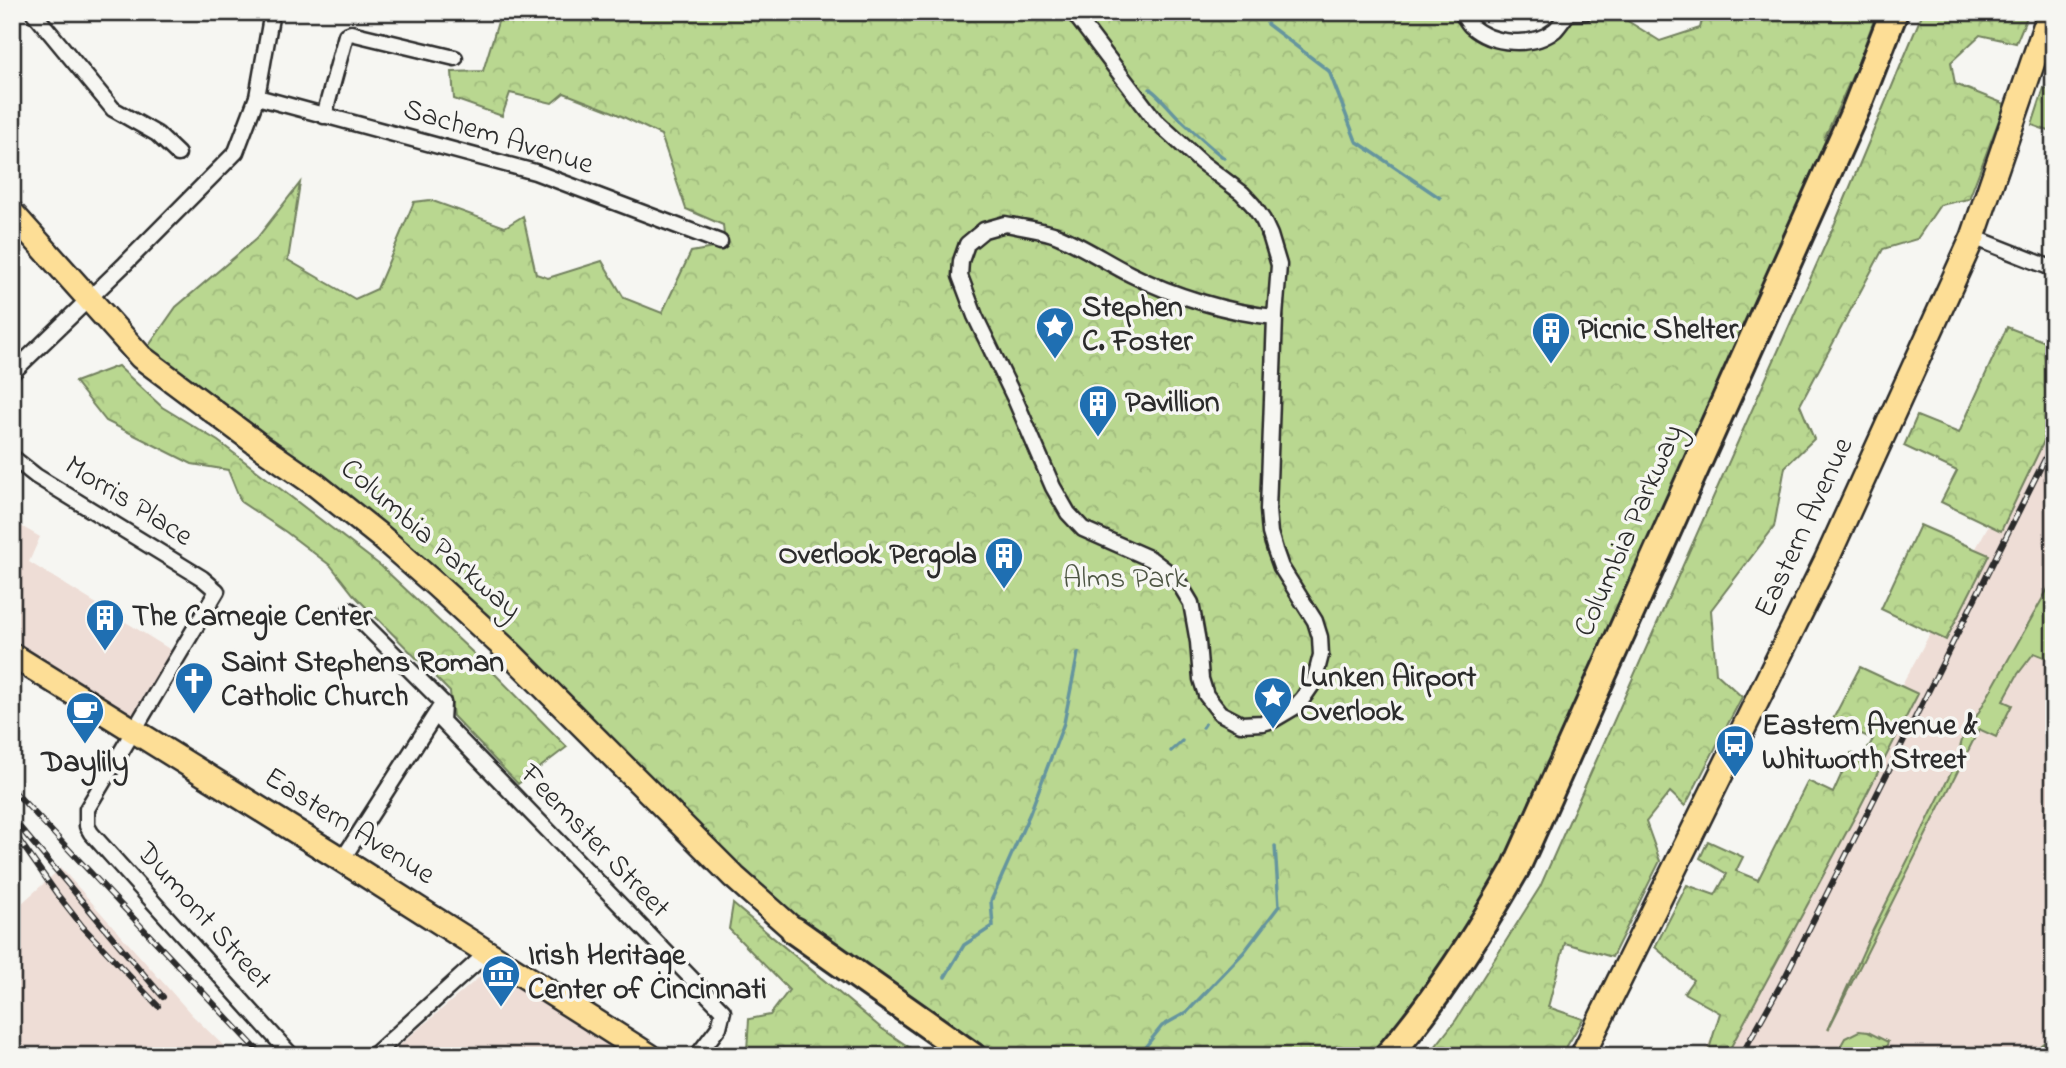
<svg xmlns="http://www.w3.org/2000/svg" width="2066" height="1068" viewBox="0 0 2066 1068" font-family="'Indie Flower',sans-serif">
<defs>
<pattern id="forest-crowns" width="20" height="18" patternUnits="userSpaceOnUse" patternTransform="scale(1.75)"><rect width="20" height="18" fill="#b9d790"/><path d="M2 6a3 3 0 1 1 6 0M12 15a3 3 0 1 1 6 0" fill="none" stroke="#9fb97c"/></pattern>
</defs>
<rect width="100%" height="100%" fill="#f6f6f2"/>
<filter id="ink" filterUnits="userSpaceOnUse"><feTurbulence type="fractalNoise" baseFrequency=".0143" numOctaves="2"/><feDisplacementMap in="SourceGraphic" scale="14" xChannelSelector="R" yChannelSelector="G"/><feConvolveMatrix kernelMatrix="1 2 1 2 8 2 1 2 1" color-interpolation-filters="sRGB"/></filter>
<g filter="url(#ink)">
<g fill="#eeddd6">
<polygon points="2054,404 2054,1056 1702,1056 1873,739"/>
<polygon points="21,526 40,537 29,562 179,655 134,730 12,655 12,531 16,533"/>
<polygon points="61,868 192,1015 234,1056 12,1056 12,912"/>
<polygon points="491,967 628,1056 387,1056"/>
</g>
<g fill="#b9d790" stroke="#72815e" stroke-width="2">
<polygon points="2054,578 2054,661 2034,653 2018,674 2003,701 2012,705 1996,737 1979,729 1828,1030 1873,930 1956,763 1966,725 1971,726"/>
<polygon points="2054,1019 2054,1056 2035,1056 2041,1045 2046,1041"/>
<polygon points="1859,1031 1868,1032 1888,1042 1886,1048 1893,1056 1835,1056 1845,1038"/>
</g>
<g fill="url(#forest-crowns)" stroke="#72815e" stroke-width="2">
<polygon points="501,12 1461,12 1471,26 1530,41 1569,12 1613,12 1660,41 1700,28 1704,12 1877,12 1856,68 1824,139 1838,147 1516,868 1388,1056 972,1056 828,953 509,652 141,357 176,307 257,238 300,183 288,260 355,299 377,289 414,202 430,200 505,227 523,216 536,274 548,278 602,261 624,298 662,313 691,252 725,246 723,225 686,209 661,135 613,112 564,93 552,103 510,93 502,116 454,99 452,72 483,71"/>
<polygon points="1923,12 2029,12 2016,43 1980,35 1951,62 1955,84 2005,104 1969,199 1940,205 1917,239 1883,249 1800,405 1814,439 1785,467 1774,527 1711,610 1716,673 1742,697 1685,806 1670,792 1646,822 1660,861 1612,957 1565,943 1548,1007 1583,1019 1561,1056 1428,1056 1456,1020 1540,887 1835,223"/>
<polygon points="2044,88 2054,91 2054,133 2032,125"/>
<polygon points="2007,327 2051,344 2054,339 2054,420 2001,531 1941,502 1957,471 1904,446 1917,416 1959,433"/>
<polygon points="118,366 162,407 218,441 381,566 487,666 567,747 518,784 453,716 450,692 353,594 331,566 286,532 241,502 228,470 192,464 106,421 75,382"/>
<polygon points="1920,525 1989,555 1946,640 1881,609"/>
<polygon points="1860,667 1918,694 1859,809 1726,1056 1707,1056 1720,1013 1684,993 1693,980 1655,947 1687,885 1715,895 1727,874 1700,858 1708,841 1743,857 1736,871 1758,880 1808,781 1833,793 1851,753 1863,758 1873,739 1832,721"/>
<polygon points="733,904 881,1028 922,1056 758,1056 747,1050 749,1019 770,1015 789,990 729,929"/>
</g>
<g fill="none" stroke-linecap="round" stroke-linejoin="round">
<g stroke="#65959e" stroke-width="3.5">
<polyline points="1267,24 1329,71 1356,141 1440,198"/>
<path d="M1150 89C1161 97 1168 107 1178 117 1193 131 1207 145 1224 158"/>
<polyline points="1203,727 1205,724"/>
<polyline points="1171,751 1182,741"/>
<polyline points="945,977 964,945 993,926 991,901 1030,813 1064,723 1078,653"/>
<polyline points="1138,1056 1162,1026 1187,1012 1244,952 1279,906 1275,846"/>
</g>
<g stroke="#2b2b2b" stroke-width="19">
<g id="minor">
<polyline points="33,12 113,109 157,134 178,154"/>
<polyline points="1073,12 1155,120 1201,162 1242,193 1253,205 1263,220 1270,235 1279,265 1275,317"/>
<path d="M1461 12C1464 16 1467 22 1471 26 1492 45 1533 48 1555 30 1560 25 1564 18 1569 12"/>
<polyline points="1573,12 1585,12"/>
<polyline points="257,97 535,172 720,242"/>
<polyline points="324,116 346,35 351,33 455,58"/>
<path d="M1005 224C1020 227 1038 229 1053 234 1080 244 1104 261 1130 274 1171 295 1229 313 1275 317L1268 510 1270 533 1275 550 1281 567 1315 621 1320 637 1321 655 1314 682 1303 698 1295 707 1273 720 1263 723 1241 724 1220 713 1206 695 1201 679 1198 642 1191 603 1176 578 1151 559 1083 529 1068 513 1053 487 1015 399 975 316 960 276 961 261 967 244 984 230Z"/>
<polyline points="1973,237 2054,269"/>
<polyline points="12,373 125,264 236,152 257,97 272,12"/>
<polyline points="12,457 36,476 202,578 217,591 87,809 87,826 91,833 292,1056"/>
<polyline points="350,610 443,703"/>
<polyline points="443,703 442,721 723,1011 719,1027 697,1056"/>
<polyline points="342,860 442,704"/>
<polyline points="373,1056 488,952"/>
</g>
</g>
<g stroke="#2b2b2b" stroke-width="28">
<g id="primary">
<polyline points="12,655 331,853 650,1056"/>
<polyline points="1582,1056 1826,561 1973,237 2050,12"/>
</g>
</g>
<g stroke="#2b2b2b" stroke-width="28">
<polyline id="trunk" points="12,213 141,357 264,449 316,485 380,536 437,586 509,652 734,877 795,931"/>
</g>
<g stroke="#2b2b2b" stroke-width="32">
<g id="motorway">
<polyline points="795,931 972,1056"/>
<path d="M1388 1056C1438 998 1478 934 1516 868L1856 109 1894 12"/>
</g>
</g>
<use href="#minor" stroke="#f6f6f2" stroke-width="14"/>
<use href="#primary" stroke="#fdde96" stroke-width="23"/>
<use href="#trunk" stroke="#fdde96" stroke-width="23"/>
<use href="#motorway" stroke="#fdde96" stroke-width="26"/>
<g stroke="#2b2b2b" stroke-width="6">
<g id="rail">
<polyline points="12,789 263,1056"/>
<polyline points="12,818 163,997"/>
<polyline points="19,840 57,894 83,927 158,1006"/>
<polyline points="1741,1056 1785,977 2054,441"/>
</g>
</g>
<use href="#rail" stroke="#f6f6f2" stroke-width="3.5" stroke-dasharray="10" stroke-linecap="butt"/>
</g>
</g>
<defs>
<g id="sight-pin" transform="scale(2.0125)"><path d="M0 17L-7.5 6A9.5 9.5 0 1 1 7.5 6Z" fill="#1f6fb2" stroke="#f6f6f2"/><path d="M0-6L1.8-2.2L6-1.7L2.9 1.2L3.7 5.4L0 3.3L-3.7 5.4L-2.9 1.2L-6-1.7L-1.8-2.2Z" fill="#fff"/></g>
<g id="building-pin" transform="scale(2.0125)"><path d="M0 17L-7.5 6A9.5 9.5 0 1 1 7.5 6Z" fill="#1f6fb2" stroke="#f6f6f2"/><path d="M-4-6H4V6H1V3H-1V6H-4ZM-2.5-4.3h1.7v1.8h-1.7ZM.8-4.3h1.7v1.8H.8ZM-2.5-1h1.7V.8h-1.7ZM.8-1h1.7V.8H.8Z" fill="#fff"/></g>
<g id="church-pin" transform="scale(2.0125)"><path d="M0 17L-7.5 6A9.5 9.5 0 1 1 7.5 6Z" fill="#1f6fb2" stroke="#f6f6f2"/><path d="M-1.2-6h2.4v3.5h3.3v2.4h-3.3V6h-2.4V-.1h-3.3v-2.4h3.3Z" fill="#fff"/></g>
<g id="cafe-pin" transform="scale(2.0125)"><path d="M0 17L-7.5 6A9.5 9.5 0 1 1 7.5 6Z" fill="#1f6fb2" stroke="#f6f6f2"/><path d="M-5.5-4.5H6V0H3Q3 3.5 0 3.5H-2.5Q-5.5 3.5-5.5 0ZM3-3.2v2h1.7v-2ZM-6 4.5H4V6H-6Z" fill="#fff"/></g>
<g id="bus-pin" transform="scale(2.0125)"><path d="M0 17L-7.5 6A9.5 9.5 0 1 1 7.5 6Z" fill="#1f6fb2" stroke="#f6f6f2"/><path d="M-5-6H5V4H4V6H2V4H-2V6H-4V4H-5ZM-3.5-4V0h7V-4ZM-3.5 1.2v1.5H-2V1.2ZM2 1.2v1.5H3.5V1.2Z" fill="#fff"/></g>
<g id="museum-pin" transform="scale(2.0125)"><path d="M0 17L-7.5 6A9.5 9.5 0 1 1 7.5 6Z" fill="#1f6fb2" stroke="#f6f6f2"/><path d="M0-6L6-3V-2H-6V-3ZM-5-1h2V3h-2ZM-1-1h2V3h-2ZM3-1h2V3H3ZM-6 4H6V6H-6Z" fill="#fff"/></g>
</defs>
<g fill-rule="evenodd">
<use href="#sight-pin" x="1055" y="326"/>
<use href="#building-pin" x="1551" y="331"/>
<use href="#building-pin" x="1098" y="404"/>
<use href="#building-pin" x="1004" y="556"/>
<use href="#building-pin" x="105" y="618"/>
<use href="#church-pin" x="194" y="681"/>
<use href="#sight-pin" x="1273" y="696"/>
<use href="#cafe-pin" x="85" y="711"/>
<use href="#bus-pin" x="1735" y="744"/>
<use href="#museum-pin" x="501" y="974"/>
</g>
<g text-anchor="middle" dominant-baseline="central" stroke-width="7" stroke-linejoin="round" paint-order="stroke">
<g font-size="30" fill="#2b2b2b" stroke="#f6f6f2">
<text transform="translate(498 138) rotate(17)">Sachem Avenue</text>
<text transform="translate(128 502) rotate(32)">Morris Place</text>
<text transform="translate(1805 528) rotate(-65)">Eastern Avenue</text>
<text transform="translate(1630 531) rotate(-66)">Columbia Parkway</text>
<text transform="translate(430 540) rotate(41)">Columbia Parkway</text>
<text transform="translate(349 827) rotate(32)">Eastern Avenue</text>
<text transform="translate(594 842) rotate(46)">Feemster Street</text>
<text transform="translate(203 917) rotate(48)">Dumont Street</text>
</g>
<g font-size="30" font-weight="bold" fill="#2b2b2b" stroke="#f6f6f2" text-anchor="start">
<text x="1082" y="309">Stephen<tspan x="1082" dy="34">C. Foster</tspan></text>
<text x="1578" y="331">Picnic Shelter</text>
<text x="1125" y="404">Pavillion</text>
<text x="977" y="556" text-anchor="end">Overlook Pergola</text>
<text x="132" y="618">The Carnegie Center</text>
<text x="221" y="664">Saint Stephens Roman<tspan x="221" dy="34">Catholic Church</tspan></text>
<text x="1300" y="679">Lunken Airport<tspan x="1300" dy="34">Overlook</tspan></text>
<text x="1762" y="727">Eastern Avenue &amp;<tspan x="1762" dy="34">Whitworth Street</tspan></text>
<text x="85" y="764" text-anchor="middle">Daylily</text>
<text x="528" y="957">Irish Heritage<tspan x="528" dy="34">Center of Cincinnati</tspan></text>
</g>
<g font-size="30" fill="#4e5644" stroke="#f6f6f2">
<text x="1125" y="580">Alms Park</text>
</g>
</g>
<rect width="2066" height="1068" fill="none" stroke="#f6f6f2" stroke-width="42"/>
<rect x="21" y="21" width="2024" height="1026" fill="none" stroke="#2b2b2b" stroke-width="2.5" filter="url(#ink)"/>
</svg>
